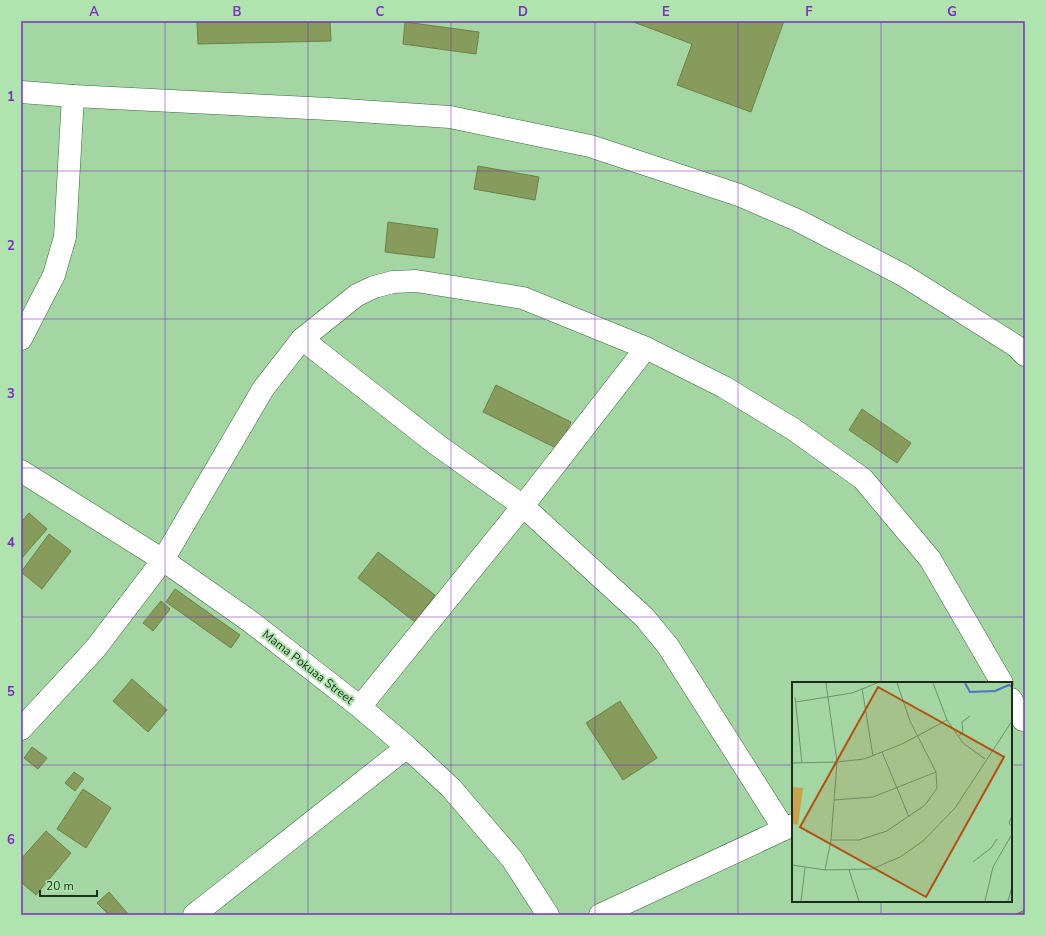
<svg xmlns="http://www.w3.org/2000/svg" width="1046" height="936" viewBox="0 0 1046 936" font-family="'Nunito Sans',sans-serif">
<rect width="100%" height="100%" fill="#a3d6a2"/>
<g fill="#869b5c" stroke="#6d8143">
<polygon points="197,21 330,21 331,41 198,44"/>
<polygon points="631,21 784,21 751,112 677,85 692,44"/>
<polygon points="405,22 479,32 476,54 403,44"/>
<polygon points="478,166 539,177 535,200 474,189"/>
<polygon points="388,222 438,229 434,258 385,252"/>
<polygon points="496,385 571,422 558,449 483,412"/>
<polygon points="862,409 911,443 897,463 849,430"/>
<polygon points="29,513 47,529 21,559 21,522"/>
<polygon points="49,534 71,551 42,589 21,572"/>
<polygon points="378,552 435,595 415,622 358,578"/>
<polygon points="175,589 240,635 231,648 166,602"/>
<polygon points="161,601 170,609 153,631 143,623"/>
<polygon points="132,679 167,710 148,732 113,701"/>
<polygon points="620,701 657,758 623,780 586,723"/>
<polygon points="32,747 47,758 38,769 24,758"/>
<polygon points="74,772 84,779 75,791 65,783"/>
<polygon points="83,789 111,808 86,848 57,829"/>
<polygon points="46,831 71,853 36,895 21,882 21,859"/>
<polygon points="109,892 129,915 109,915 97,903"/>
<polygon points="1025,910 1025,915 1014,915"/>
</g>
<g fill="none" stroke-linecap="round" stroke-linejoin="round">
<g stroke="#3b6a3b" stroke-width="23">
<g id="minor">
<polyline points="21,92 73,96 329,109 450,117 590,146 739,195 797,220 903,275 1016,346 1025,355"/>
<polyline points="21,339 54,275 65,237 73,96"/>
<polyline points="302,339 436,444 523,506 644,617 668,646 784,829"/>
<polyline points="21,471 163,560 251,622 360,707 407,747 451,788 512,859 548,915"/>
<polyline points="1011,699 1023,720"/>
<polyline points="360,707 523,506 646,348"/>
<polyline points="21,729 95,649 163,560 263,389 302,339 357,295 374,287 393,282 416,281 523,298 646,348 724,387 793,429 863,479 930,559 1002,683"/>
<polyline points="194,915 407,747"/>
<polyline points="600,915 793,825"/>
</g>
</g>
<use href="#minor" stroke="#fff" stroke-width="22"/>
</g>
<path fill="none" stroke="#7b2cbf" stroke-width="1" stroke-opacity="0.55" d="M165 21V915M308 21V915M451 21V915M595 21V915M738 21V915M881 21V683M21 171H1025M21 319H1025M21 468H1025M21 617H1025M21 765H793M1011 765H1025M881 901V915"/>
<g text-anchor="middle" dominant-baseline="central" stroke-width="4" stroke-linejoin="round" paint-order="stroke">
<g font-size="12" fill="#1a2e1a" stroke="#b0e4ae">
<text transform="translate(308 667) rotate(38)">Mama Pokuaa Street</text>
</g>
</g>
<g transform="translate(792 682)">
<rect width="220" height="220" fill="#a3d6a2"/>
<path d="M0 105 11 106 6 143 0 142Z" fill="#caa24c"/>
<path fill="none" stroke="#4d74c9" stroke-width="2" d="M173 1 178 10 203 9 217 3 220 5"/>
<path fill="none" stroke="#6c936c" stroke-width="1" d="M141 1 155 38 171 61 193 77M70 6 81 74M3 15 10 81M4 20 60 11 85 1M166 55 171 50 170 40 178 34M90 70 117 135M0 81 45 80 72 77 110 62 155 38M42 118 81 115 144 90M220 134 217 141 220 145M39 158H67L95 149 133 123 145 106 144 90 118 39 105 1M181 180 199 166 205 157M0 183 33 188 80 187 108 175 131 159 163 126 220 39M33 188 39 158 45 80 34 1M57 188 67 219M9 219 13 186M193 219 201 185 220 152M216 219 220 205"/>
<path fill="#b44e10" fill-opacity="0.15" stroke="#b44e10" stroke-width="2" d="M86 5 212 75 134 215 8 145Z"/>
<rect width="220" height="220" fill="none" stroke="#1a2e1a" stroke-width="2"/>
</g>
<rect width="1046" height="936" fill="none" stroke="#b0e4ae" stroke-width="44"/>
<path d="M40 890v6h57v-6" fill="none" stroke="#1a2e1a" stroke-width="2"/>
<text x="46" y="890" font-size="12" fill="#1a2e1a" stroke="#b0e4ae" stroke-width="3" paint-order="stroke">20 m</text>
<rect x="22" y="22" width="1002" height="892" fill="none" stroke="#7b2cbf" stroke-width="1.5"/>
<g font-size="13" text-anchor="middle" font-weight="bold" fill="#7b2cbf">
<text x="94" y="16">A</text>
<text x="237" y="16">B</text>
<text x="380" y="16">C</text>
<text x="523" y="16">D</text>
<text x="666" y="16">E</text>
<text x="809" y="16">F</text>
<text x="952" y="16">G</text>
<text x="11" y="101">1</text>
<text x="11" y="250">2</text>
<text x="11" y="398">3</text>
<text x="11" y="547">4</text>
<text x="11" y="696">5</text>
<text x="11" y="844">6</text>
</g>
</svg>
